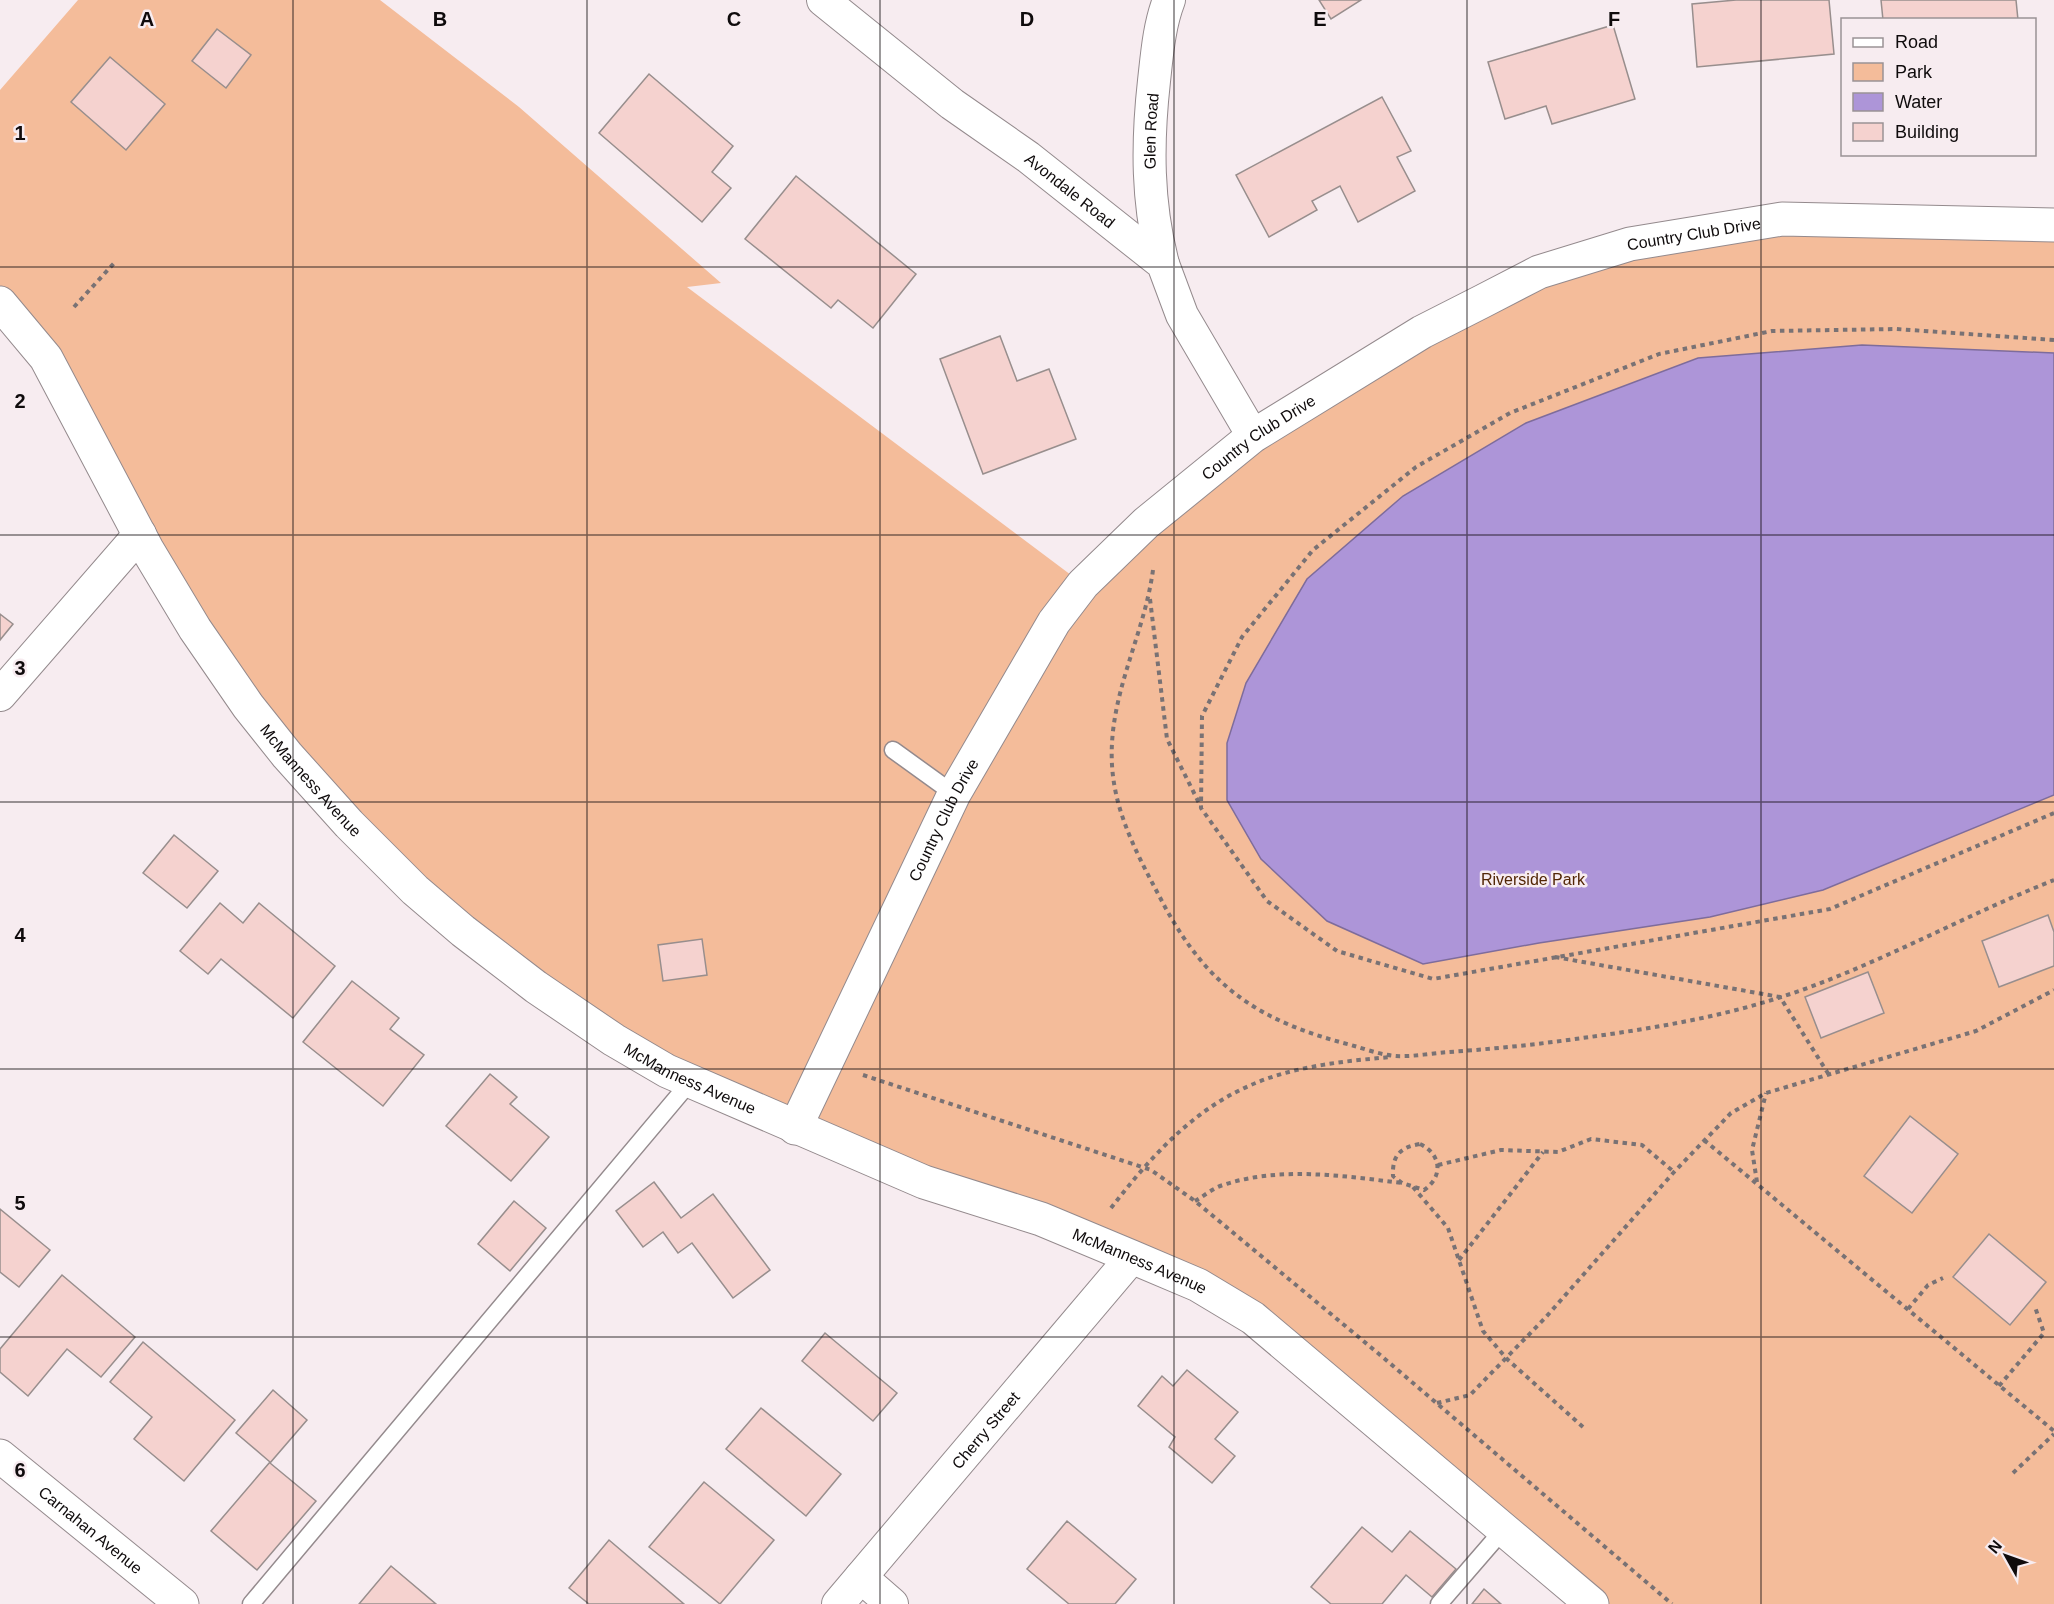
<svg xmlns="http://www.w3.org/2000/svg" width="2054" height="1604" viewBox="0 0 2054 1604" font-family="Helvetica,sans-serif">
<rect width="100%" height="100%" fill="#f7ecf0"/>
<polygon fill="#f4bc9a" points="78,0 380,0 519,107 721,283 687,287 1083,584 1146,523 1422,332 1693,234 2054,225 2054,1604 1592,1604 1253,1318 924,1182 536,987 287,755 0,303 0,90"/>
<polygon fill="#ad95d8" stroke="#7e6c9b" stroke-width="1.5" points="1862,345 2054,353 2054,795 1823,890 1710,917 1539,943 1423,964 1327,921 1261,859 1227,800 1227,743 1246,683 1307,579 1403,496 1526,423 1698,358"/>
<g fill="#f5d2cf" stroke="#988e8d" stroke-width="1.5">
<polygon points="1319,0 1361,0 1331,19"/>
<polygon points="1736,0 1829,0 1834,54 1697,67 1692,4"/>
<polygon points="1881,0 2016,0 2018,20 1883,20"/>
<polygon points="1613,25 1635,99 1552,124 1546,106 1505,119 1488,62"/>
<polygon points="217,29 251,55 226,88 192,61"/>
<polygon points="110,57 165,104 126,150 71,102"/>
<polygon points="649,74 733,146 712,172 731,188 702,222 599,133"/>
<polygon points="1382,97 1411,151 1397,157 1415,191 1358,222 1340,186 1312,201 1317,210 1269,237 1236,175"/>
<polygon points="796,176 916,274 873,328 838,300 831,308 745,239"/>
<polygon points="1000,336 1017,381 1049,369 1076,439 983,474 940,359"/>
<polygon points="0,614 13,624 0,640"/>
<polygon points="174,835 218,871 187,908 143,873"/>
<polygon points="220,903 243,923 259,903 335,966 293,1018 221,959 208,974 180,951"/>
<polygon points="2048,915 2054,932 2054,966 1999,987 1982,941"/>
<polygon points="702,939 707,975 663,981 658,945"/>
<polygon points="1868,972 1884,1013 1821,1038 1805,997"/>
<polygon points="352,981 399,1018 390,1029 424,1055 383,1106 303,1042"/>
<polygon points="490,1074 517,1097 510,1104 549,1137 511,1181 446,1126"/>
<polygon points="1910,1116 1958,1154 1912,1213 1864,1176"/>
<polygon points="654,1182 681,1218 713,1194 770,1270 733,1298 692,1243 678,1253 663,1232 643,1247 616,1211"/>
<polygon points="514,1201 546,1228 510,1271 478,1244"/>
<polygon points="0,1209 50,1250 19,1287 0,1272"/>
<polygon points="1989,1234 2046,1282 2010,1325 1953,1277"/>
<polygon points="62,1275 135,1337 101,1377 67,1349 28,1396 0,1372 0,1349"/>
<polygon points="825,1333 897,1393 873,1421 802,1361"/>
<polygon points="143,1342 235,1420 184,1481 134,1439 152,1417 110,1382"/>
<polygon points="1187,1370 1238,1412 1215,1439 1235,1456 1212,1483 1169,1447 1175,1437 1138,1406 1162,1376 1173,1386"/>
<polygon points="273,1390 307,1420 270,1463 316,1501 257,1570 211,1531 270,1462 236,1433"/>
<polygon points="761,1408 841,1474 806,1516 726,1449"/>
<polygon points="704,1482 774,1540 720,1604 649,1547"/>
<polygon points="1067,1521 1136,1579 1115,1604 1069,1604 1027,1569"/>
<polygon points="1362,1527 1392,1552 1410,1531 1456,1569 1432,1597 1406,1575 1382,1604 1331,1604 1311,1587"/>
<polygon points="609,1540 684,1604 589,1604 569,1588"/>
<polygon points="391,1566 436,1604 359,1604"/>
<polygon points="1484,1589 1501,1604 1472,1604"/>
</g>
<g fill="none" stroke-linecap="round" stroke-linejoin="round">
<g stroke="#948a8d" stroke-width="19">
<g id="service">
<polyline points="893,750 954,794"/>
<polyline points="251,1604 690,1082"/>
<polyline points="1439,1604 1503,1530"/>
</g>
</g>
<g stroke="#948a8d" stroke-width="34">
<g id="minor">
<path id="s1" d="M823 0 952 104 1028 157 1163 264 1182 315 1253 436"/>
<path id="s2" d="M1163 264C1147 203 1147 144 1154 81 1157 54 1159 26 1169 0"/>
<polyline points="0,695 140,534"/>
<polyline points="861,1577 892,1604"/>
<path id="s3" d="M838 1604 1132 1257"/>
</g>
</g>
<g stroke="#948a8d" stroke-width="35">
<g id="tertiary">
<path id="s4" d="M795 1128 954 794 1054 622 1083 584 1146 523 1253 436 1422 332 1483 301 1539 272 1630 244 1782 219 2054 225"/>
<path id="s5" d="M0 1456 182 1604"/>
</g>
</g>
<g stroke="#948a8d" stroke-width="35">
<g id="secondary">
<path id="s6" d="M0 303 46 358 147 549 195 629 248 706 287 755 349 824 415 890 463 931 536 987 614 1040 667 1071 924 1182 1041 1219 1132 1257 1198 1285 1253 1318 1592 1604"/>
</g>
</g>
<g stroke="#797274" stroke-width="4" stroke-dasharray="4.5 4.5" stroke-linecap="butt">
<polyline points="74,307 116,261"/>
<polyline points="2054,340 1896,329 1772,331 1659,354 1510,413 1416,467 1313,550 1242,637 1202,716 1201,808 1267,901 1337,951 1433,979 1830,909 2054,813"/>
<path d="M1153 570C1144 637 1108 695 1112 765 1115 817 1141 861 1165 907 1210 989 1261 1022 1351 1045 1365 1049 1381 1055 1396 1056 1413 1057 1432 1053 1449 1052 1491 1049 1533 1045 1575 1039 1642 1030 1713 1019 1778 998 1870 969 1963 916 2054 880"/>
<polyline points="1150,599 1167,739 1201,807"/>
<polyline points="1555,957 1780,997 1829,1075"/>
<polyline points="863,1075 1151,1170 1195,1201 1379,1354 1672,1604"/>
<polyline points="1704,1140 2054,1431"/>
<path d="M1420 1144C1441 1154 1444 1176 1424 1190L1402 1183 1393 1176C1392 1156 1400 1147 1420 1144Z"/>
<polyline points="1438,1165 1501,1150 1558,1152 1591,1139 1642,1145 1674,1172"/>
<polyline points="1757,1182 1752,1150 1766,1093"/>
<polyline points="1413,1187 1448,1228 1483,1331 1507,1359 1583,1427"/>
<path d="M1195 1201C1204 1196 1213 1188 1223 1185 1280 1166 1344 1176 1402 1183"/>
<path d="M1111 1208C1149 1159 1192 1110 1251 1085 1294 1066 1345 1061 1391 1057"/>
<polyline points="1459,1260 1543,1152"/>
<polyline points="1908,1309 1928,1285 1943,1278"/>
<polyline points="1999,1386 2044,1333 2035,1307"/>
<polyline points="1437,1403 1470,1395 1546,1317 1674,1172 1731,1113 1766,1093 1976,1031 2054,990"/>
<polyline points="2013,1473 2054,1434"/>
</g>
<use href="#service" stroke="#fff" stroke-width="16"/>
<use href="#minor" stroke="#fff" stroke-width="32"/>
<use href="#tertiary" stroke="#fff" stroke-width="33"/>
<use href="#secondary" stroke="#fff" stroke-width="33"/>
</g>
<path fill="none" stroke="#0f0b0c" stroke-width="1.5" stroke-opacity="0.55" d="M293 0V1604M587 0V1604M880 0V1604M1174 0V1604M1467 0V1604M1761 0V1604M0 267H2054M0 535H2054M0 802H2054M0 1069H2054M0 1337H2054"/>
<g text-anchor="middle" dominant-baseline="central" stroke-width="5" stroke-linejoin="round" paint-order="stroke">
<g font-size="16" fill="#0f0b0c" stroke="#f7ecf0">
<text stroke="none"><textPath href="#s2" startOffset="134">Glen Road</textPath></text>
<text stroke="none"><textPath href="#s1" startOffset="312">Avondale Road</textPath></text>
<text stroke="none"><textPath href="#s4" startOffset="1332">Country Club Drive</textPath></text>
<text stroke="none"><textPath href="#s4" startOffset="846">Country Club Drive</textPath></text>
<text stroke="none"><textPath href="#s6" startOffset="572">McManness Avenue</textPath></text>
<text stroke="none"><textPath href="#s4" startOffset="342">Country Club Drive</textPath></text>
<text stroke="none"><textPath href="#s6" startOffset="1058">McManness Avenue</textPath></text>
<text stroke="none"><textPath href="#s6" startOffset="1544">McManness Avenue</textPath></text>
<text stroke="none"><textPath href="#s3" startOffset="228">Cherry Street</textPath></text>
<text stroke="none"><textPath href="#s5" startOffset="117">Carnahan Avenue</textPath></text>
</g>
<g font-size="16" fill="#522606" stroke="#f7ecf0">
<text x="1533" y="879">Riverside Park</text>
</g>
</g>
<g font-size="20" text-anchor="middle" font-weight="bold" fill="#0f0b0c" stroke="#f7ecf0" stroke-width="5" stroke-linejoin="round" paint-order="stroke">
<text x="147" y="26">A</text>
<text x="440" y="26">B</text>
<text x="734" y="26">C</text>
<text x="1027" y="26">D</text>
<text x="1320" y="26">E</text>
<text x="1614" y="26">F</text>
<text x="20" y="140">1</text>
<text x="20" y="408">2</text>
<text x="20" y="675">3</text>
<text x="20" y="942">4</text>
<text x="20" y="1210">5</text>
<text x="20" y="1477">6</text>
</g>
<rect x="1841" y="18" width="195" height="138" fill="#f7ecf0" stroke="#9a9295" stroke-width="1.5"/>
<rect x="1853" y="38" width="30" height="9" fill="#ffffff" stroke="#9a9295" stroke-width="1.5"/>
<text x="1895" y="48" font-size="18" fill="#0f0b0c">Road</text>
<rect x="1853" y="63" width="30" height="18" fill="#f4bc9a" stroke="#9a9295" stroke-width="1.5"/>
<text x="1895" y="78" font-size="18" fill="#0f0b0c">Park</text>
<rect x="1853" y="93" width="30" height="18" fill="#ad95d8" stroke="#9a9295" stroke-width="1.5"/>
<text x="1895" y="108" font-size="18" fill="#0f0b0c">Water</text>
<rect x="1853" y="123" width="30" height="18" fill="#f5d2cf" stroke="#9a9295" stroke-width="1.5"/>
<text x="1895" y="138" font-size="18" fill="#0f0b0c">Building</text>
<g transform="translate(2006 1556) rotate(310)" stroke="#f7ecf0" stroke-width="4.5" paint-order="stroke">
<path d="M0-4.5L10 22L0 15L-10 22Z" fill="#0f0b0c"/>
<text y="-9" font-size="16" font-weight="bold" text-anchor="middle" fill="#0f0b0c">N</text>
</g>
</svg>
